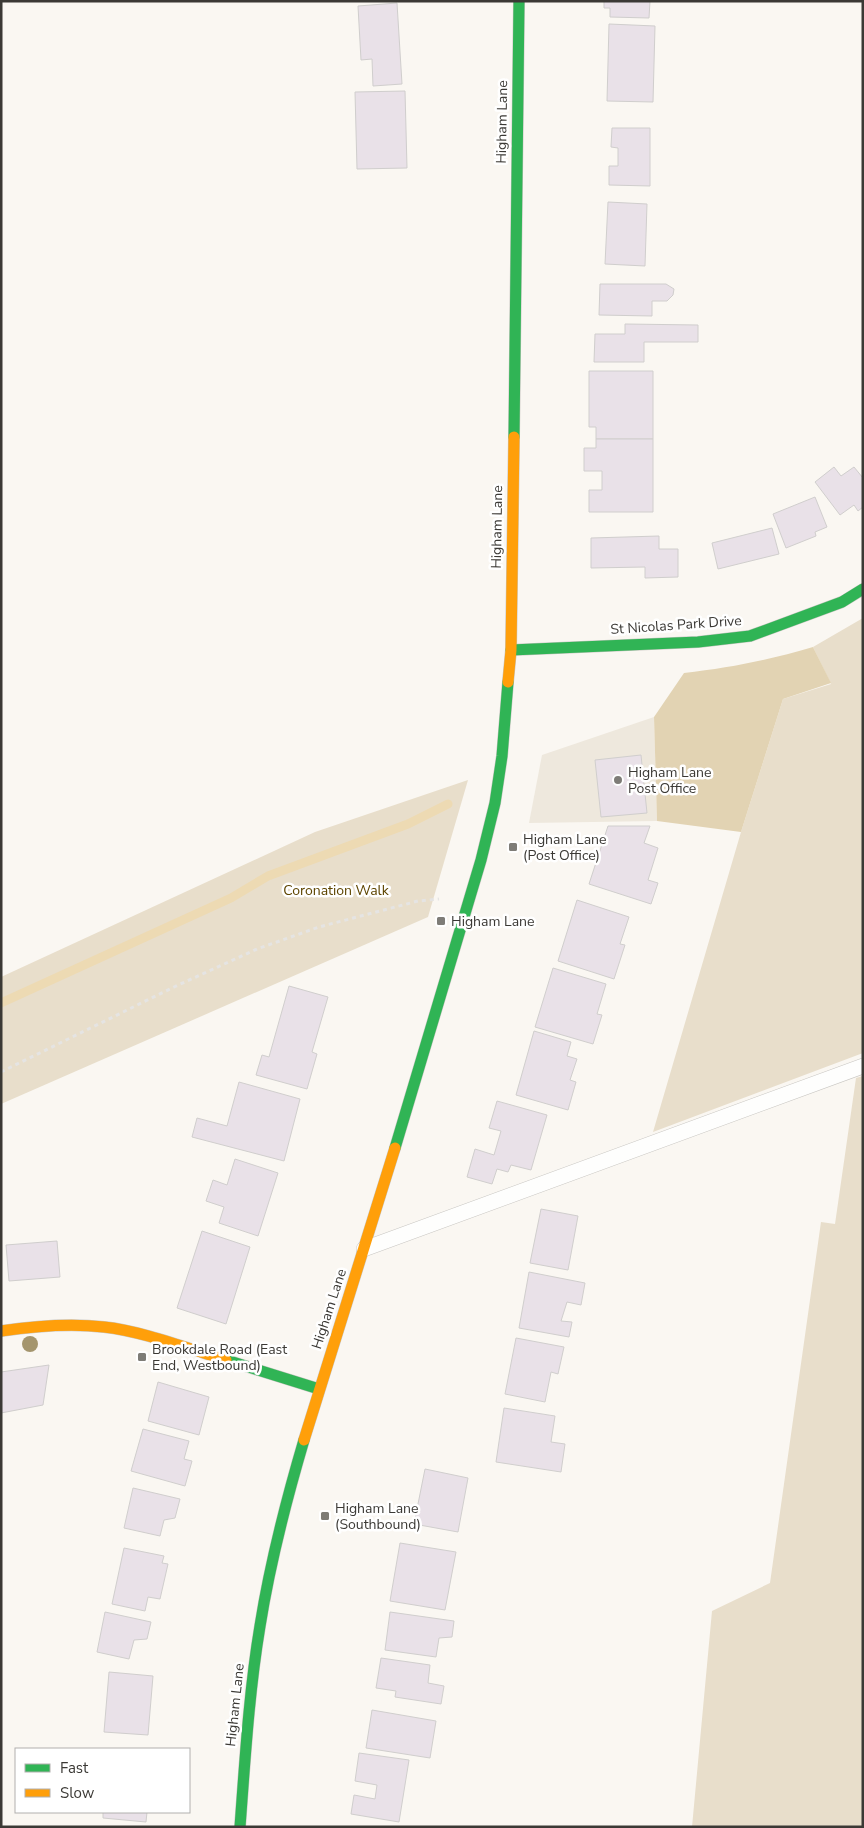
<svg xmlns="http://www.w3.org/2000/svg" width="864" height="1828" viewBox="0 0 864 1828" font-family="'Nunito Sans',sans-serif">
<rect width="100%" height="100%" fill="#faf7f2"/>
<polygon fill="#eee8dd" points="654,717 657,821 529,823 542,755"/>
<g fill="#e8decb">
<polygon points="863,618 863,1053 653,1132 741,832 783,699 831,684 813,647"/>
<polygon points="468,780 428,917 1,1104 1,977 315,832"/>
<polygon points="863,1076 863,1827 692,1827 712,1611 770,1583 821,1222 835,1224 856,1078"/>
</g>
<path fill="#e2d3b3" d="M813 647 831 683 783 699 741 832 657 821 654 717 684 673C730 668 769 660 813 647Z"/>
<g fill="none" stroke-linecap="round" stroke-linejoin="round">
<polyline stroke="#eddab3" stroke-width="9" points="1,1003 231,898 268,876 408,824 448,804"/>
</g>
<g fill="#e9e1e8" stroke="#d0cecd">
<polygon points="604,1 650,1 649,18 610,17 610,8 604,8"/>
<polygon points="397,3 402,84 373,86 372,59 361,60 358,6"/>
<polygon points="609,24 655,26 653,102 607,101"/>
<polygon points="405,91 407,168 357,169 355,92"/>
<polygon points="612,128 650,128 650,186 609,185 609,166 618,166 618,148 611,147"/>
<polygon points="608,202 647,204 645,266 605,264"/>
<polygon points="600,284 666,284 674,289 673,295 667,301 652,301 652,316 599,315"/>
<polygon points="625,324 698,325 698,342 644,342 644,362 594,362 595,334 625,334"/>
<polygon points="589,371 653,371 653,439 596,439 596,427 589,427"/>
<polygon points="596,439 653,439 653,512 589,512 589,490 602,490 602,471 584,471 584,448 596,448"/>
<polygon points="834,467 841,476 854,467 863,478 863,507 858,511 854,505 840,515 815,482"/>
<polygon points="815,497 827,527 815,532 816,536 786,548 773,514"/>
<polygon points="772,528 779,554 718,569 712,543"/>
<polygon points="659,536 659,549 678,549 678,577 645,578 645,567 591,568 591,538"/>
<polygon points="641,755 647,813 601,817 595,760"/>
<polygon points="608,826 650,826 644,843 658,848 648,880 658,883 651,904 589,884"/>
<polygon points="577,900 629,917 620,944 625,945 614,979 558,961"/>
<polygon points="553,968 606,984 597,1014 602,1015 593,1044 535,1027"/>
<polygon points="289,986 328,997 312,1052 317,1054 307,1089 256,1075 262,1055 269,1057"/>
<polygon points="534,1031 571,1042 567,1056 577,1059 570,1080 576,1082 568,1110 516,1095"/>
<polygon points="239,1082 300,1099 284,1161 192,1137 197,1118 227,1126"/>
<polygon points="497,1101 547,1115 531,1170 511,1165 508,1172 497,1169 492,1184 467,1177 475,1149 494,1155 501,1131 489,1128"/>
<polygon points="235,1159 278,1173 258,1236 219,1223 224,1207 206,1201 213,1180 227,1185"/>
<polygon points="541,1209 578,1216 568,1270 530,1263"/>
<polygon points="202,1231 250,1247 226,1324 177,1308"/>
<polygon points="57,1241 60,1277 9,1281 6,1245"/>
<polygon points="529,1272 585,1283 581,1305 567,1302 561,1321 572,1322 569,1337 519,1328"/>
<polygon points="516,1338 564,1347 558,1374 551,1372 545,1402 505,1394"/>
<polygon points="49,1365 43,1405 1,1413 1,1372"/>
<polygon points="158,1382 209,1397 199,1435 148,1421"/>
<polygon points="504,1408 555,1416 551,1442 565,1444 561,1472 496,1462"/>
<polygon points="143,1429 189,1441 184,1459 192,1461 185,1486 131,1471"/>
<polygon points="425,1469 468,1478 458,1532 414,1524"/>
<polygon points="133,1488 180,1499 175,1518 164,1520 160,1536 124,1528"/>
<polygon points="400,1543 456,1552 445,1610 390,1601"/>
<polygon points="124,1548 164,1556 162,1563 168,1564 160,1599 148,1597 145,1611 112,1604"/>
<polygon points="105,1612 151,1622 147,1639 134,1640 129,1659 97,1652"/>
<polygon points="390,1612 454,1621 452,1637 439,1638 436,1657 385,1650"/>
<polygon points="381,1658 430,1665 428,1683 444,1686 441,1704 395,1697 396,1691 376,1688"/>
<polygon points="109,1672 153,1676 148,1735 104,1732"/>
<polygon points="372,1710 436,1721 430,1758 366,1748"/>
<polygon points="359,1753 409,1760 399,1822 351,1814 354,1795 375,1799 377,1785 355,1781"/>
<polygon points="103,1812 147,1812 146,1822 103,1818"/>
</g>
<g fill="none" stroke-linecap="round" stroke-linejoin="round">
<g stroke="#c8c6c2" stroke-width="16">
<polyline id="lane" points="364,1249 863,1066"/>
</g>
<g stroke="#c8c6c2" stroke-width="12">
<g id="fast">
<polyline points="514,437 519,1"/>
<polyline points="511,650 698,642 750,636 842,602 863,589"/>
<polyline points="395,1148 481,860 495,803 502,756 508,682"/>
<polyline points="226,1360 319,1389"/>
<path d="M240 1827C245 1760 249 1692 260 1626 270 1563 286 1501 304 1440"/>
</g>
</g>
<g stroke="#c8c6c2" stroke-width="12">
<g id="slow">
<polyline points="508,682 511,650 514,437"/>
<path d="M1 1331C35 1326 69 1323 104 1327 142 1331 189 1349 226 1360"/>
<polyline points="304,1440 395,1148"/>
</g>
</g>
<polyline stroke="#e5e4e3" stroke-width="3" stroke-dasharray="4 4" stroke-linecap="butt" points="1,1072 174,987 257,949 319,927 418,901 439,899"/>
<use href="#lane" stroke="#fefefd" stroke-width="15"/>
<use href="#fast" stroke="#30b455" stroke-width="11"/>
<use href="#slow" stroke="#ff9f0a" stroke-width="11"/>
</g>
<circle fill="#a4956d" cx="30" cy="1344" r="8"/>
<g fill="#7e7c77" stroke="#fff" stroke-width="2">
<circle cx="618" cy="780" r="5"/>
<rect x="508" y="842" width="10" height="10" rx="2.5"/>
<rect x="436" y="916" width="10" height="10" rx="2.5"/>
<rect x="137" y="1352" width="10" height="10" rx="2.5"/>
<rect x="320" y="1511" width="10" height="10" rx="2.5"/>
</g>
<g text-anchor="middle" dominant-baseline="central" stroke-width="5" stroke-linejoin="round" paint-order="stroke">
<g font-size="14" fill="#3b3935" stroke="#fff">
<text transform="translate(502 122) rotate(-89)">Higham Lane</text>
<text transform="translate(497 527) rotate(-89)">Higham Lane</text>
<text transform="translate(676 625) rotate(-4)">St Nicolas Park Drive</text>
<text transform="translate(329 1309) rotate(-72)">Higham Lane</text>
<text transform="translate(235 1705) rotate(-84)">Higham Lane</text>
</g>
<g font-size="14" fill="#3b3935" stroke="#fff" text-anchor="start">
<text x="628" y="772">Higham Lane<tspan x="628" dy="16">Post Office</tspan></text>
<text x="523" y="839">Higham Lane<tspan x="523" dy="16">(Post Office)</tspan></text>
<text x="451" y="921">Higham Lane</text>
<text x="152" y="1349">Brookdale Road (East<tspan x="152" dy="16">End, Westbound)</tspan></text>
<text x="335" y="1508">Higham Lane<tspan x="335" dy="16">(Southbound)</tspan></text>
</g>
<g font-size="14" fill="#5e4500" stroke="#fff">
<text x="336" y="890">Coronation Walk</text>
</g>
</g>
<rect width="864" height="1828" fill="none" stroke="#3b3935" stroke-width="5"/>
<rect x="15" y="1748" width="175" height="65" fill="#ffffff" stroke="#b1b0ae"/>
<rect x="25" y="1764" width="25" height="8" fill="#30b455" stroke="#b1b0ae"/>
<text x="60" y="1773" font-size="15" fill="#3b3935">Fast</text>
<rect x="25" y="1789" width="25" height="8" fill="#ff9f0a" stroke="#b1b0ae"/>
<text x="60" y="1798" font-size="15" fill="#3b3935">Slow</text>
</svg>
